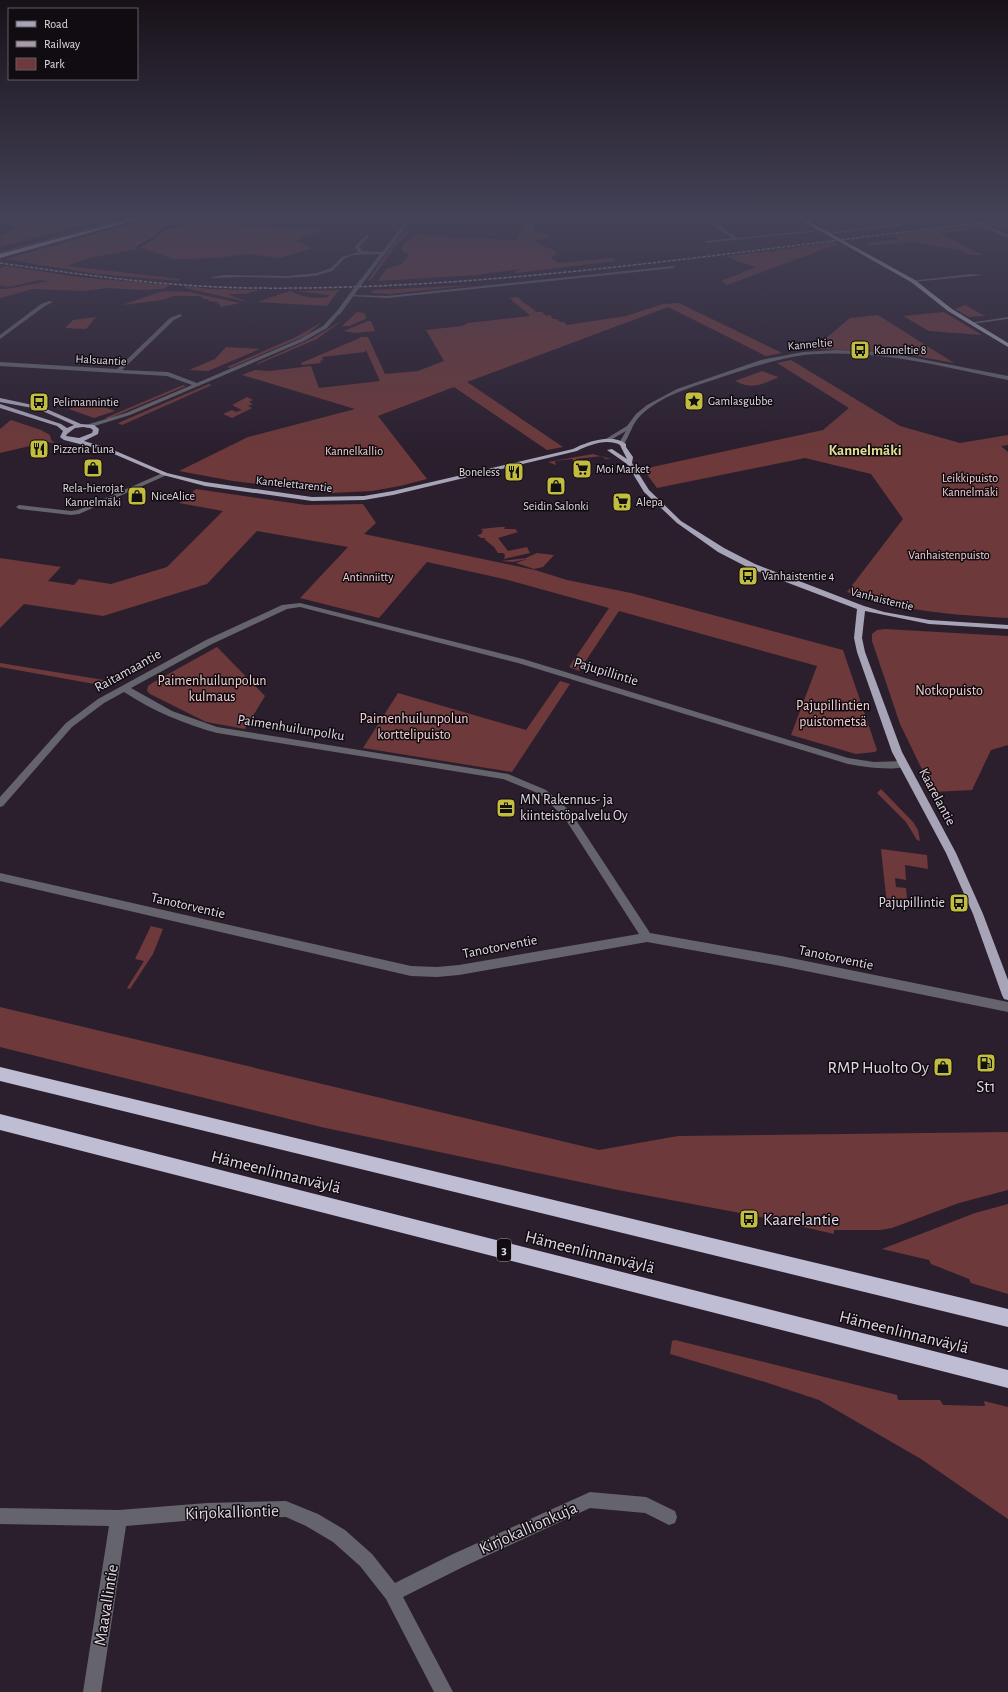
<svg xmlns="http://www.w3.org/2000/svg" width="1008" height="1692" viewBox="0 0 1008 1692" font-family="'Alegreya Sans',sans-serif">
<rect width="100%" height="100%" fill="#2b1f2e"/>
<g fill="#6d393a">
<polygon points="30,215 119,215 0,247 0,236 17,229 7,223 8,220"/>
<polygon points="137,215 142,215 0,254 0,252"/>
<polygon points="164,215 235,215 233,220 248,227 324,229 295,241 313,248 279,258 248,254 216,258 173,259 142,248 88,258 68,266 180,279 179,281 96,274 5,259"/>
<polygon points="1008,222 1008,226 982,226 986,229 939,233 982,255 970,255 959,250 915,242 866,246 869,243 899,239 892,234"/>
<path d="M524 223H535L533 231C539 234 545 231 548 238L533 241 553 250 557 254 551 257 558 263 613 258 616 261 516 273 514 272 521 269 475 275 378 281 386 269 402 264 409 254 402 251V247L415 234 432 236 517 240Z"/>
<polygon points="406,231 410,231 397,244 371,280 368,280 395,242"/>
<polygon points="833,242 838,245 832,246 727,285 721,281 756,267 736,261 727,256 767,251 776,253 772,251"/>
<path d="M6 266 78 277 170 285 163 289 141 290 107 288 84 291 33 289 0 298V289C5 290 40 283 47 281 32 277 15 291 0 285V268Z"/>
<polygon points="474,285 390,294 371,293 373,290"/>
<polygon points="187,286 210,289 260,290 245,294 227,294 248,302 185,288"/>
<path d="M339 290 327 306 257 302 290 291C301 297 315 299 328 297L329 295 294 291Z"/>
<polygon points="163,291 189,292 240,303 221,307 217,302 208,301 209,299 202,299 203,298 200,296 174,296 162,300 122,305"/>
<path d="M518 297C524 304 531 306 536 312H542L546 316 550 315 553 319H557L560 322H564L567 325 626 316 663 304 679 303 782 353 766 356 668 307 467 382 563 447 547 450 454 387 378 416 427 479 400 486 372 491 332 493 233 481 179 471 248 437 355 409 242 375 255 370 270 371 311 366 319 388 380 381 366 350 365 352 322 357 323 360 320 361 321 363 302 365 301 363 360 338 359 337H368L385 374 418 371 444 361 426 330 462 326 468 323 530 316C524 308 516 306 510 298Z"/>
<polygon points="965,305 985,316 969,317 955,309"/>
<polygon points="357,312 364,313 366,317 365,319 349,326 342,326"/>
<polygon points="944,312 982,335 929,331 903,316"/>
<polygon points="878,315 954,363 888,351 813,349 850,318"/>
<polygon points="96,317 86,329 65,328 73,320"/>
<polygon points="343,320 317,339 256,365 258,363 313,338"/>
<polygon points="368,321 371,321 375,331 355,333 344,331"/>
<polygon points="322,322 307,335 230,368 227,367 296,337"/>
<polygon points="226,347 260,349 208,371 189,370 215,359"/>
<path d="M791 360 900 426 960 443 1008 435V445L1001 446 1008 452V618C953 615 900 611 847 592L903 519 871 474 805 458 657 488 643 469 823 430 849 408 777 363Z"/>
<path d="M762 371 778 377 777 378C760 385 753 390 735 381Z"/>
<polygon points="209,384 212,385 122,425 118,423"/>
<polygon points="183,385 186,386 108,419 105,418"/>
<polygon points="247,397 253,400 249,402 253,404 248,406 252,408 232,418 223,414 232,410 236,412 242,410 232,405"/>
<polygon points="83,399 115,411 94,418 69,409"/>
<polygon points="11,420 41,430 50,435 51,440 55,443 37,441 34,445 0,453 0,429"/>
<polygon points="593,454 611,459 605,459 603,456 576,459 577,462 575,462 572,459 555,461 556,465 548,462"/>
<polygon points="196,489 306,505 363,504 376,523 364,534 535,570 567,580 631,593 843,650 877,750 875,752 856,754 791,735 817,666 619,611 579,671 569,667 609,608 504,579 427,562 379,618 300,598 348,547 257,531 207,584 103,616 24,604 0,628 0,558 61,567 48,581 74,585 79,579 111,584 167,567 223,511 179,503"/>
<polygon points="500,527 505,527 504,529 515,529 518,532 498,538 508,551 527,547 530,553 504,559 505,555 503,553 498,553 494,547 484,539 486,538 481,538 477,535 481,534 483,531 481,529"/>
<polygon points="537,553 554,555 543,567 534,569 516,563 527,559 513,562 501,561 526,558"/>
<polygon points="885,629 1008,636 1008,745 991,750 972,790 933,792 900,724 872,641 872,634 877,630"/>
<polygon points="217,647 265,696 245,729 206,722 150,694 147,691 148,686 152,683"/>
<polygon points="0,663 104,680 100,685 0,667"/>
<polygon points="560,681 570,684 512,772 363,748 398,693 526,730"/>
<polygon points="881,789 913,822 918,830 920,841 917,840 906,822 877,793"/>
<polygon points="881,849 927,855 928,869 905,865 906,880 895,878 896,887 906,888 908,909 887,905"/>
<polygon points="151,926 163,929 153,954 130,989 127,988 144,961 135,959"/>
<polygon points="0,1007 599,1150 678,1136 1008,1132 1008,1190 959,1203 892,1228 880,1230 834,1230 834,1234 756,1216 618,1190 321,1127 0,1047"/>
<polygon points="1008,1204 1008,1294 971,1283 969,1279 931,1264 929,1260 882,1249 975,1213"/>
<polygon points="675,1340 897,1395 898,1400 940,1400 943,1405 985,1406 984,1401 1008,1407 1008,1519 921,1459 819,1400 765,1382 670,1354 672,1341"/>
</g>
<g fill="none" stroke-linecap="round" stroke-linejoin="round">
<g stroke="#000528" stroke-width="2">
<polyline points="188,222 196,221"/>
<polyline points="138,247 152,239 163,229 179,225"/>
</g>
<g fill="#65646d" fill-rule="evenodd">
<polygon points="404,215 597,222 704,215 737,238 827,229 829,230 706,243 705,241 732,238 701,216 597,224 414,216 363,283 359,282 380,254 353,255 344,259 332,271 315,276 287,278 238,277 213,278 211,277 225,275 287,276 317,273 331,268 342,257 358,252 355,246 367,235 370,236 359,246 362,251 382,252 410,216"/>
<polygon points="971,215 972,216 969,217 1008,235 1008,238 965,218 826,234 824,233"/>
<polygon points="673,266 675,268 387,298 349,296 351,295 387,296"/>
<polygon points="970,274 984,275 913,282 911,281"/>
<polygon points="49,301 53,302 45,306 0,339 0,335 41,304"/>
<polygon points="337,311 341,312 327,328 304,341 130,415 88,428 86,427 86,425 126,413 192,385 167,376 0,366 0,362 117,369 170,318 180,314 182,316 174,320 122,370 168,372 197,383 300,339 323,326"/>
<polygon points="1008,317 1008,319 971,324 969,323"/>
<path d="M836 350 885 352 1008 376V380C940 366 874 348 804 355 775 359 747 369 719 378 693 387 661 395 640 416 632 424 630 435 624 444L619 443 626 431 609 441 604 440 627 426 636 414 647 405 677 389 761 360 803 352Z"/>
<polygon points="165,472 167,473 167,475 79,514 71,515 19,509 16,507 19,505 71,511 78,510"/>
<path d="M300 603 523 659 848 758 874 762 903 761 908 764C901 773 859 766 848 764L518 663 300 607 287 609 212 644 131 688 172 711 217 727 508 774 546 790 570 811 650 933 781 956 1008 1002V1012L781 966 647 942 459 975 437 977 411 976 0 881V873L411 966 437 967 459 965 639 934 564 817 540 794 503 779 217 733C184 724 153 711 124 692L104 703 72 727 3 806 0 807V797L66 723 98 699 206 640 282 605Z"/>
<polygon points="590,1492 646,1497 675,1511 677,1517 675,1523 669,1525 645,1513 590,1508 465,1566 403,1597 453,1692 434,1692 386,1599 360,1566 333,1542 306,1526 286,1517 207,1519 126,1526 101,1692 83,1692 109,1526 0,1524 0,1508 119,1510 207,1503 286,1501 318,1514 345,1530 372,1554 395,1583 453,1554"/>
</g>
<g fill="#a6a4b6" fill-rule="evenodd">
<polygon points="792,215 797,215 915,280 952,309 1008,343 1008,347 948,311 911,282"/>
<path d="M0 398 42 407 81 424 94 425 99 429 98 434 84 441 111 449 167 473 205 482 312 497 364 496 393 491 573 449C587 442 612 433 626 444V447L633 457 632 463 649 490 681 521 724 548 755 564 864 606 884 612 929 620 1008 625V629L929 624 865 611 862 638 865 652 902 752 956 853 983 914 1008 980V1000L1004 999 1002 995 973 914 946 853 892 752 857 652 854 638 857 609 749 568 718 552 677 523 644 492 627 464 607 450 612 449 627 459 620 445C607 438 589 445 577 451L393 495 364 500 312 501 205 486 163 475 107 451 64 440 60 437 63 431 57 426 0 408V404L61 424 67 428 74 425 38 409 0 402ZM83 427 90 428 93 430 92 433 79 438 66 436 67 434 75 428Z"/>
</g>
<g fill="#bfbdd4" fill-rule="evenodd">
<polygon points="146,215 153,215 0,258 0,254"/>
<polygon points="0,1067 1008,1309 1008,1327 0,1081"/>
<polygon points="0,1114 1008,1370 1008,1388 0,1130"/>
</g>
<path stroke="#a69ca7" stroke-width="1.5" stroke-dasharray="3.5 1.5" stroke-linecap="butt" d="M0 263C84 275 168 287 253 288 506 291 757 247 1008 220"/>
<polyline stroke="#65646d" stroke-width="4.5" points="339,312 361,282"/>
</g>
<linearGradient id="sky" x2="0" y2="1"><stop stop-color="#181119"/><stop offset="0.48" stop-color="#444257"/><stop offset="1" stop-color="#444257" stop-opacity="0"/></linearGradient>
<rect width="1008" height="452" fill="url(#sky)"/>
<defs>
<g id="bus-square" transform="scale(1)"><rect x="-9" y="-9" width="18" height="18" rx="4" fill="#c2bd3f" stroke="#110b12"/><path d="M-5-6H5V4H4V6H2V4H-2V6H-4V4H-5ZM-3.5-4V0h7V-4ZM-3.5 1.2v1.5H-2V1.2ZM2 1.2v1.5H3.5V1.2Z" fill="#111"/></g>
<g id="sight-square" transform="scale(1)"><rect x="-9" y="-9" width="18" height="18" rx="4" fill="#c2bd3f" stroke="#110b12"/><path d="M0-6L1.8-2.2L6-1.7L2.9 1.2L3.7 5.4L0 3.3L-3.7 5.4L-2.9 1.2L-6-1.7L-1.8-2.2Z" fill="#111"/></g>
<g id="restaurant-square" transform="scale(1)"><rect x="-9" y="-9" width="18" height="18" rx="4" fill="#c2bd3f" stroke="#110b12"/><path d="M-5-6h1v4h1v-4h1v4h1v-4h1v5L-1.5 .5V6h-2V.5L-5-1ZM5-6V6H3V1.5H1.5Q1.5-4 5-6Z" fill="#111"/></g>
<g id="shop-square" transform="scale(1)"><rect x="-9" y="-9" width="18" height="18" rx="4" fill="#c2bd3f" stroke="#110b12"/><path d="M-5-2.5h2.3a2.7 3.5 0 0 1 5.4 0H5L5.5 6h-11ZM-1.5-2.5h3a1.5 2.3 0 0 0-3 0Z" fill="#111"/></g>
<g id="supermarket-square" transform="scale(1)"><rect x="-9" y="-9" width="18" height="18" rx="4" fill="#c2bd3f" stroke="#110b12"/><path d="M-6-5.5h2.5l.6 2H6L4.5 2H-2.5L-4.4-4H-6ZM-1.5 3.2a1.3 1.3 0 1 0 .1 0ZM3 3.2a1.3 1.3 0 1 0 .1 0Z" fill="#111"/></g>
<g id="office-square" transform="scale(1)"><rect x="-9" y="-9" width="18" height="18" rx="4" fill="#c2bd3f" stroke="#110b12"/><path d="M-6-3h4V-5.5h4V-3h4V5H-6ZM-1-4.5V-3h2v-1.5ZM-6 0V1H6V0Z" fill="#111"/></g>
<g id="fuel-square" transform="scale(1)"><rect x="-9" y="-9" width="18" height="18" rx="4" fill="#c2bd3f" stroke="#110b12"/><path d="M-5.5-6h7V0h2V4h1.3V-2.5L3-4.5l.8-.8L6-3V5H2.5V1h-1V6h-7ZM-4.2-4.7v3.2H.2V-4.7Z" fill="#111"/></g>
</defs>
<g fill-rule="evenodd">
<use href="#bus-square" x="860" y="350"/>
<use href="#sight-square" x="694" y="401"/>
<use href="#bus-square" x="39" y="402"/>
<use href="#restaurant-square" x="39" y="449"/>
<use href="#shop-square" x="93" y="468"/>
<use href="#supermarket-square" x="582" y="469"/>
<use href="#restaurant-square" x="514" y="472"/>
<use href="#shop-square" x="556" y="486"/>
<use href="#shop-square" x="137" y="496"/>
<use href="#supermarket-square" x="622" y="502"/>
<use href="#bus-square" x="748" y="576"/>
<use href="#office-square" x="506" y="808"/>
<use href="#bus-square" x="959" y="903"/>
<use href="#fuel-square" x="986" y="1063"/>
<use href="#shop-square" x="943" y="1067"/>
<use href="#bus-square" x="749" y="1219"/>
</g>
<g text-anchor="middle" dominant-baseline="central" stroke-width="3" stroke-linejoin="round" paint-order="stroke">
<g font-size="12" fill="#e2d9e3" stroke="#110b12">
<text transform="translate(810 344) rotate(-5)">Kanneltie</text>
<text transform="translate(101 360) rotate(3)">Halsuantie</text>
<text transform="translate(294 484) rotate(6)">Kantelettarentie</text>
<text transform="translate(882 599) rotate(14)">Vanhaistentie</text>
</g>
<g font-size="12" fill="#e2d9e3" stroke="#110b12" text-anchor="start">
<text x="874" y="350">Kanneltie 8</text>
<text x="708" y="401">Gamlasgubbe</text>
<text x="53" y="402">Pelimannintie</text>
<text x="53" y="449">Pizzeria Luna</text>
<text x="596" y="469">Moi Market</text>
<text x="500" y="472" text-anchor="end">Boneless</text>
<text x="93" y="488" text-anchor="middle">Rela-hierojat<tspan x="93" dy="14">Kannelmäki</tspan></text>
<text x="151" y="496">NiceAlice</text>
<text x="636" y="502">Alepa</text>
<text x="556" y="506" text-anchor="middle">Seidin Salonki</text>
<text x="762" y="576">Vanhaistentie 4</text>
</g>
<g font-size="12" fill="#f6d1d0" stroke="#110b12">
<text x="354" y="451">Kannelkallio</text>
<text x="970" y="478">Leikkipuisto<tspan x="970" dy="14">Kannelmäki</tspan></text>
<text x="949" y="555">Vanhaistenpuisto</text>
<text x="368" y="577">Antinniitty</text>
</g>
<rect fill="#110b12" stroke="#a39ba4" stroke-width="1" x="497" y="1239" width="14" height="22" rx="3"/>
<g font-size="13" font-weight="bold" fill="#e2d9e3">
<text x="504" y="1250">3</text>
</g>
<g font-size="14" fill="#e2d9e3" stroke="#110b12">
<text transform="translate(128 671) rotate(-29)">Raitamaantie</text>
<text transform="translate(606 672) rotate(17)">Pajupillintie</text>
<text transform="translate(291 728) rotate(9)">Paimenhuilunpolku</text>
<text transform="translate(937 797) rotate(62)">Kaarelantie</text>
<text transform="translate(188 906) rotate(13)">Tanotorventie</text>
<text transform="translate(500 947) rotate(-11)">Tanotorventie</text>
<text transform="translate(836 958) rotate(12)">Tanotorventie</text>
</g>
<g font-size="14" fill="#f6d1d0" stroke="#110b12">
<text x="212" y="681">Paimenhuilunpolun<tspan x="212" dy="16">kulmaus</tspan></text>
<text x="949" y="691">Notkopuisto</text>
<text x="833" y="706">Pajupillintien<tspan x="833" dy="16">puistometsä</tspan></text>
<text x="414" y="719">Paimenhuilunpolun<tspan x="414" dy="16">korttelipuisto</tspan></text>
</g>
<g font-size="14" fill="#e2d9e3" stroke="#110b12" text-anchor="start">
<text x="520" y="800">MN Rakennus- ja<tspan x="520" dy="16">kiinteistöpalvelu Oy</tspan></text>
<text x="945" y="903" text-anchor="end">Pajupillintie</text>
</g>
<g font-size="15" font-weight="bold" fill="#e1df91" stroke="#110b12">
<text x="865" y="450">Kannelmäki</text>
</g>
<g font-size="17" fill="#e2d9e3" stroke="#110b12" text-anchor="end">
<text x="929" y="1067">RMP Huolto Oy</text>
<text x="986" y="1086" text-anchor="middle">St1</text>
<text x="763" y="1219" text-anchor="start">Kaarelantie</text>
</g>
<g font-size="17" fill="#e2d9e3" stroke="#110b12">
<text transform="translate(276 1172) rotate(14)">Hämeenlinnanväylä</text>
<text transform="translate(590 1252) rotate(14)">Hämeenlinnanväylä</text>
<text transform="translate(904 1332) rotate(14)">Hämeenlinnanväylä</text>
<text transform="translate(232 1512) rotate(-2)">Kirjokalliontie</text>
<text transform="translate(528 1528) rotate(-24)">Kirjokallionkuja</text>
<text transform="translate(106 1605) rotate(-81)">Maavallintie</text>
</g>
</g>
<rect x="8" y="8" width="130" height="72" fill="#110b12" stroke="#655d66"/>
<rect x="16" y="21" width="20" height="6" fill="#a6a4b6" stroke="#655d66"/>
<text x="44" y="28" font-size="12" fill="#e2d9e3">Road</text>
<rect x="16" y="41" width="20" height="6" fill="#a69ca7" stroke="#655d66"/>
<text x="44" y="48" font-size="12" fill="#e2d9e3">Railway</text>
<rect x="16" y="58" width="20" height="12" fill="#6d393a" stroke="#655d66"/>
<text x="44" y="68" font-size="12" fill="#e2d9e3">Park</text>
</svg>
